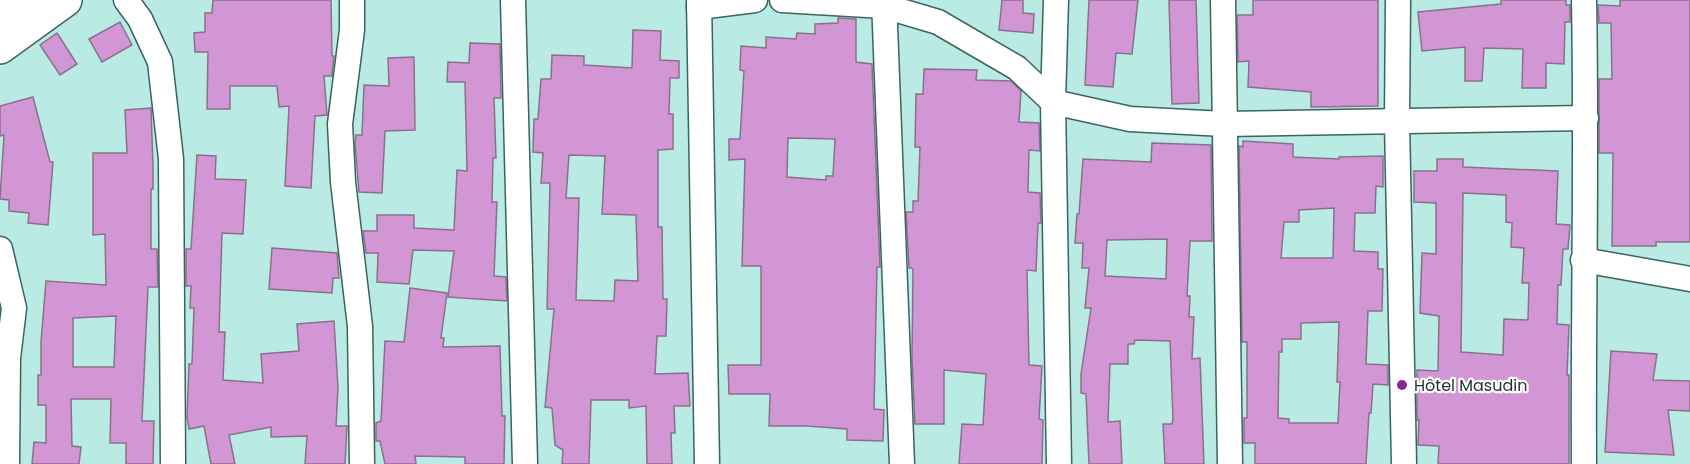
<svg xmlns="http://www.w3.org/2000/svg" width="1690" height="464" viewBox="0 0 1690 464" font-family="Poppins,sans-serif">
<rect width="100%" height="100%" fill="#baeae4"/>
<g fill="#d196d3" stroke="#8a718b" stroke-width="1.5" fill-rule="evenodd">
<polygon points="213,0 331,0 332,56 334,56 332,76 324,76 327,115 315,116 311,188 285,186 289,106 279,107 277,86 230,86 230,109 207,109 208,52 195,52 194,33 205,32 205,13 212,13"/>
<polygon points="1002,0 1023,0 1023,13 1034,14 1033,33 999,30"/>
<polygon points="1089,0 1138,0 1132,54 1116,53 1113,87 1085,85"/>
<polygon points="1169,0 1196,0 1199,103 1172,104"/>
<polygon points="1253,0 1378,0 1378,106 1311,107 1311,92 1248,87 1249,61 1238,62 1237,15 1253,15"/>
<polygon points="1501,0 1566,0 1566,5 1570,5 1570,22 1565,22 1564,64 1546,63 1546,88 1522,88 1523,49 1484,48 1482,81 1465,81 1465,47 1422,51 1418,12 1501,4"/>
<polygon points="1620,0 1690,0 1690,242 1656,242 1656,246 1612,246 1613,153 1599,153 1599,79 1612,79 1611,23 1599,23 1598,5 1620,6"/>
<path d="M838 18 856 19V62L872 64 880 267H877L874 409 884 410 883 441 847 440V429L807 426H769L770 394H729L728 365H761V266H742L745 159 729 160V139H740L744 71 740 70 741 46 766 48V37L796 39 797 33 815 34V24L838 23ZM788 138 835 139 833 176H826V180L787 177Z"/>
<polygon points="120,22 132,45 102,62 89,39"/>
<path d="M633 30 661 31 660 60 679 61V78H670L669 114H673V149L658 150V227H662L663 299H667L666 336H657L655 374 688 373 690 406H674L675 433H671L672 464H647L646 406 629 408V400H591L589 464H562L563 450 555 445 552 408 545 407 554 309H547L550 183H541L543 153 533 152 534 119H538L541 79H551L552 55 584 56V65L632 68ZM569 155 605 156 602 214 636 215 638 281 615 280 614 301 576 300 579 198H566Z"/>
<polygon points="57,33 77,64 60,75 40,45"/>
<polygon points="470,43 500,44 501,98 494,98 496,158 493,158 492,202 497,202 494,276 506,277 507,301 448,297 454,251 413,250 409,284 377,282 378,253 366,253 363,231 377,231 377,215 414,215 414,228 454,230 457,170 467,171 465,82 447,82 448,62 469,63"/>
<polygon points="414,57 415,130 385,131 382,193 359,192 355,143 356,135 362,135 364,85 389,86 388,58"/>
<polygon points="924,69 977,70 976,80 1011,81 1021,91 1019,122 1039,123 1040,151 1029,150 1028,192 1040,193 1041,223 1038,223 1036,271 1027,270 1029,365 1042,366 1039,419 1043,420 1042,464 959,464 962,424 983,425 986,374 944,370 944,424 915,424 912,358 913,270 912,268 909,268 906,212 913,212 913,201 918,201 920,147 915,147 916,94 923,94"/>
<polygon points="33,97 50,162 53,162 48,225 28,223 29,213 9,211 9,200 0,199 4,135 0,136 0,106"/>
<path d="M151 108 153 166V189H151V249H157L158 287H148L142 421H154L153 464H126V443H110L111 399H71L72 446 81 447 79 464H32L34 442 46 443V405H38V375H41V342L46 281 106 285 105 234 93 235V153H127L125 110ZM116 316 114 367H73V318Z"/>
<path d="M1243 141 1293 144V157L1339 159V157L1383 156V187L1376 186 1375 213H1355L1354 251 1378 252V269H1383L1382 311H1368L1366 364 1388 365V385L1373 384 1371 413H1369L1366 464H1255V443H1244V418H1247V342H1242L1239 146 1243 147ZM1334 208 1333 258H1281L1284 222H1299V210ZM1339 322 1337 382H1340L1338 423H1289V419L1278 418 1279 352H1282V339H1301V323Z"/>
<path d="M1152 143 1211 145 1212 241H1190L1187 296H1190L1189 317H1194L1192 359 1200 358 1204 464H1165L1163 424H1172L1173 418 1170 341 1135 340 1134 344H1128V364H1110L1108 422 1120 421 1122 464H1089L1086 394 1081 393V374L1091 308H1085L1089 268H1082L1083 243H1075L1077 214H1079L1083 159 1151 162ZM1167 239 1166 279 1105 276 1107 240Z"/>
<polygon points="197,155 216,156 215,179 246,180 243,234 222,233 219,332 225,332 223,380 263,383 261,354 299,351 297,324 334,321 338,388 336,426 347,426 345,464 305,464 307,436 271,437 271,427 229,435 235,464 211,464 204,426 189,429 187,417 189,364 192,364 194,308 190,308 191,286 186,286 186,249 191,249"/>
<path d="M1437 159H1463V167L1558 171 1556 224 1570 225 1568 249H1563L1561 285H1558L1557 324 1569 325 1567 375H1569V464H1438L1439 446 1418 445 1419 420H1417V370L1438 371 1439 316 1420 313 1422 253 1436 254V203L1414 202V171H1437ZM1463 193 1506 195V222L1512 223 1511 247 1524 248 1522 283H1529L1528 320 1504 319 1503 355 1461 352Z"/>
<polygon points="272,248 337,253 339,278 333,278 332,293 269,289"/>
<polygon points="410,288 447,293 441,338 444,338 443,347 500,346 502,416 505,416 504,464 465,464 465,457 415,456 416,464 385,464 380,441 376,441 376,423 381,421 385,341 404,342"/>
<polygon points="1611,351 1657,354 1653,380 1690,381 1690,411 1668,410 1674,455 1605,452"/>
</g>
<g fill="none" stroke-linecap="round" stroke-linejoin="round">
<g stroke="#396561" stroke-width="27">
<g id="street">
<polyline points="126,0 140,19 160,62 171,159 173,464"/>
<polyline points="352,0 352,30 340,124 343,182 360,326 362,464"/>
<polyline points="513,0 525,464"/>
<polyline points="699,0 707,464"/>
<polyline points="782,0 884,6 938,22 1017,68 1053,102 1130,119 1224,124 1586,118"/>
<polyline points="884,0 902,464"/>
<polyline points="1056,0 1053,102 1059,464"/>
<polyline points="1223,0 1230,464"/>
<polyline points="1398,0 1397,122 1404,464"/>
<path d="M1584 0C1587 155 1583 309 1584 464"/>
<polyline points="699,7 755,0"/>
<polyline points="0,249 14,308 8,358 7,464"/>
<polyline points="1583,260 1690,279"/>
</g>
</g>
<g stroke="#396561" stroke-width="36">
<g id="secondary">
<polyline points="0,15 21,0"/>
<polyline points="0,47 65,0"/>
</g>
</g>
<use href="#street" stroke="#fff" stroke-width="24"/>
<use href="#secondary" stroke="#fff" stroke-width="33"/>
</g>
<circle fill="#8a2891" stroke="#fff" stroke-width="2" cx="1402" cy="385" r="6"/>
<g text-anchor="middle" dominant-baseline="central" stroke-width="4.5" stroke-linejoin="round" paint-order="stroke">
<g font-size="16" fill="#223532" stroke="#fff" text-anchor="start">
<text x="1414" y="385">Hôtel Masudin</text>
</g>
</g>
</svg>
